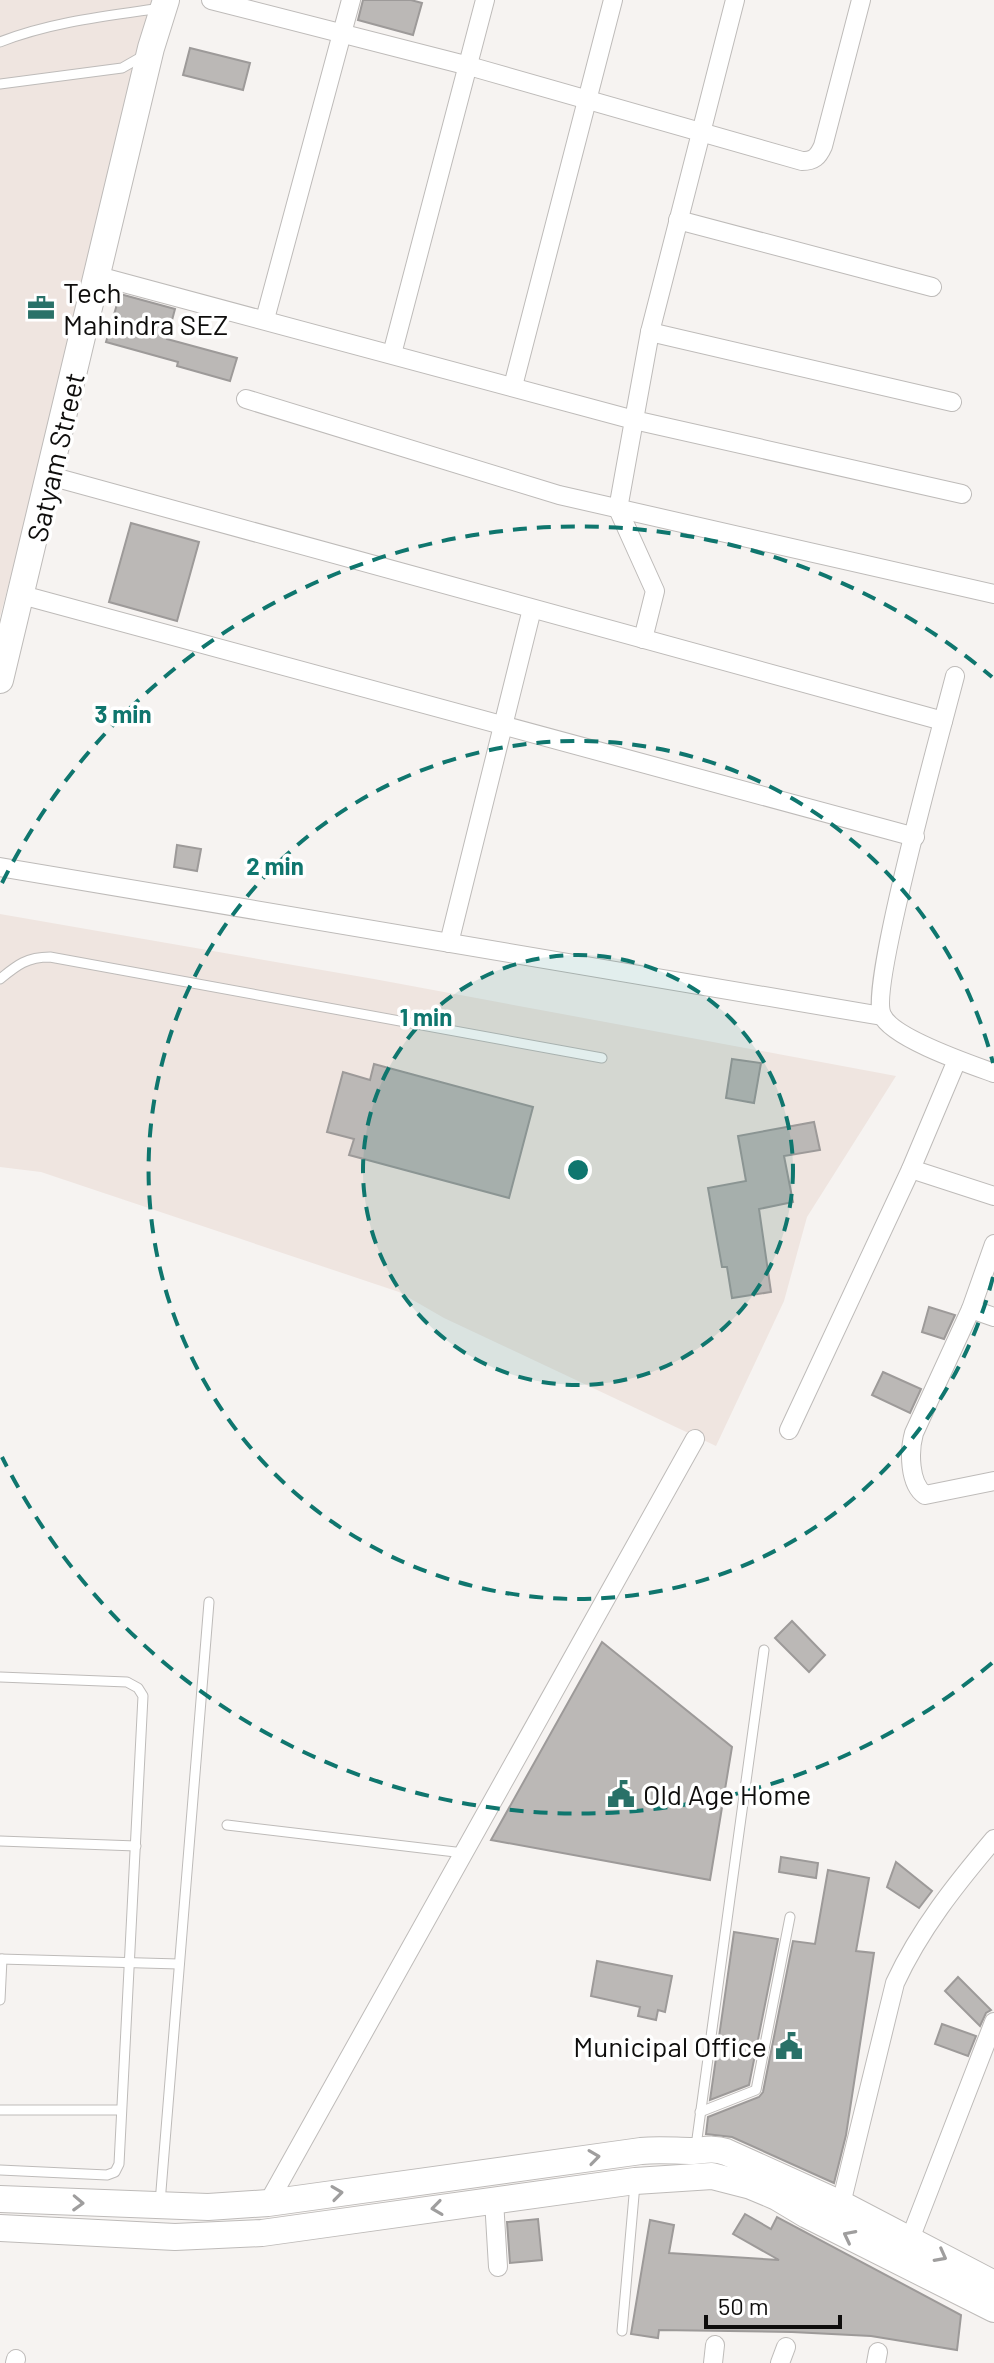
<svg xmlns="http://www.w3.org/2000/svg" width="994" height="2363" viewBox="0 0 994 2363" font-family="Barlow,sans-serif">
<rect width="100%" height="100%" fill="#f6f3f1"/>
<g fill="#efe5e0">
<polygon points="0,0 163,0 0,617"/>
<polygon points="0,914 374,979 896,1076 807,1217 784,1301 716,1446 444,1318 399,1292 41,1172 0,1167"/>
</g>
<g fill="#bbb8b6" stroke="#9d9a99" stroke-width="2">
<polygon points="363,0 411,0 422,3 413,35 358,20"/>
<polygon points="190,48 250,63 243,90 183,75"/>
<polygon points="120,294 175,309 167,339 237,358 230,381 177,366 178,362 106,342"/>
<polygon points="131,523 199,542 177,621 109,602"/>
<polygon points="177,845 201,849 197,871 174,867"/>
<polygon points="732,1059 761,1063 754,1103 726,1098"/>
<polygon points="374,1064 533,1107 509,1198 349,1155 354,1139 327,1132 343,1072 370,1080"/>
<polygon points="814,1122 820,1150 784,1156 793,1202 759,1209 771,1292 732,1298 727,1267 722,1267 708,1188 746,1181 738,1136"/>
<polygon points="929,1307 955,1315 944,1339 922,1332"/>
<polygon points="883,1372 921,1389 910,1413 872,1395"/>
<polygon points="792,1621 825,1655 809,1672 775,1638"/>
<polygon points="602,1642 732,1747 710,1880 491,1840"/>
<polygon points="781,1857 818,1863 816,1878 779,1872"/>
<polygon points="896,1862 932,1891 919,1908 887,1887"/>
<polygon points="828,1870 869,1878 856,1951 874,1953 846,2135 834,2183 732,2137 706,2134 708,2117 759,2097 763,2092 793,1941 815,1944"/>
<polygon points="734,1932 778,1939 749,2085 710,2100"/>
<polygon points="597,1961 672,1976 665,2012 658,2010 656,2020 638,2016 640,2007 591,1996"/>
<polygon points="958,1977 991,2010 986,2013 980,2026 945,1991"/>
<polygon points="942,2024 976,2036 968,2056 935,2044"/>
<polygon points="745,2214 771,2229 777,2217 961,2315 957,2350 871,2336 792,2332 659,2330 658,2338 631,2334 650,2220 674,2225 669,2253 779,2260 733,2234"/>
<polygon points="538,2219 542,2260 510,2263 507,2222"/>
</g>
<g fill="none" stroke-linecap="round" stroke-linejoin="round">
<g stroke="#bebbb9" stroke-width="11">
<g id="lane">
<path d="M0 42C51 22 106 16 161 8"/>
<polyline points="0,84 122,68 143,56"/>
<path d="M0 979C17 965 27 957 50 957L602 1058"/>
<polyline points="0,1677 127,1682 138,1688 143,1696 119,2164 115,2172 107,2175 0,2170"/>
<polyline points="227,1825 464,1853"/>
<polyline points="0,1841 136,1846"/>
<polyline points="0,1959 179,1964"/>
<polyline points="0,2000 2,1959"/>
<polyline points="0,2110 121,2110"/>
<polyline points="700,2112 756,2090 790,1917"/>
<polyline points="696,2146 764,1650"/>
<polyline points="160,2203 209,1602"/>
<polyline points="622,2331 635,2184"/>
</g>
</g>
<g stroke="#bebbb9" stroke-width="20">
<g id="street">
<path d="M211 0 469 66 802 161C814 161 818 157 823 146L861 0"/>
<polyline points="735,0 650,332 634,420 962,494"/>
<polyline points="678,220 932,287"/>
<polyline points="98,276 634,420 618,509 655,591 643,639"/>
<polyline points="265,319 351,0"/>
<polyline points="650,332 952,402"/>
<polyline points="392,354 485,0"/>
<polyline points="513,386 613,0"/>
<polyline points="246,399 559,495 994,594"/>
<polyline points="50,476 943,721"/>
<polyline points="22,595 915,837"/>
<path d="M955 676C943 723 869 987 882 1015 892 1038 969 1064 994 1073"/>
<polyline points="0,867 882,1016"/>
<polyline points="449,943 532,609"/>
<polyline points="911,1169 994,1196"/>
<path d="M994 1244 971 1309 914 1433C909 1451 909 1484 925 1495L994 1481"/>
<polyline points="971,1309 994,1317"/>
<polyline points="789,1430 911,1169 957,1060"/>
<polyline points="494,2200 498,2267"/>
<polyline points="268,2203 695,1439"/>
<path d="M841 2204 895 1983C920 1929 956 1884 994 1839"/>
<polyline points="910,2239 994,2022"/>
<polyline points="15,2363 16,2359"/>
<polyline points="713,2363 715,2345"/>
<polyline points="780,2363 786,2347"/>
<polyline points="876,2363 878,2352"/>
</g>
</g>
<g stroke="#bebbb9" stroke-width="28">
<g id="secondary">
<polyline points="0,680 151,48 166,0"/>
<path d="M0 2199 208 2207 268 2203 641 2151C659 2149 676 2151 693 2151 706 2150 713 2148 726 2152L841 2204 994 2284"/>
<polyline points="0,2228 175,2237 262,2233 635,2181 712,2176 751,2186 777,2197 807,2215 994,2309"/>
</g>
</g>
<use href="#lane" stroke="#fff" stroke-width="9"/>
<use href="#street" stroke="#fff" stroke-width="18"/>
<use href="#secondary" stroke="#fff" stroke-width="26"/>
</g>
<defs><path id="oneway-chevron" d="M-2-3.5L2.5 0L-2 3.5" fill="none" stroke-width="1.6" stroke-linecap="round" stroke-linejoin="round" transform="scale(2)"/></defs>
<g stroke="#9f9e9e">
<use href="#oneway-chevron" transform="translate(594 2157) rotate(-8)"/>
<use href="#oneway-chevron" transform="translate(337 2193) rotate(-8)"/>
<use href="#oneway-chevron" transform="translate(78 2203) rotate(2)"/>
<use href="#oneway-chevron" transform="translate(437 2208) rotate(172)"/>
<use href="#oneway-chevron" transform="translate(849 2236) rotate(-153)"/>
<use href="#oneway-chevron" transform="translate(941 2256) rotate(28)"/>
</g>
<circle cx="578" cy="1170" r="215" fill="#0f766e" fill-opacity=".12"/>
<g fill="none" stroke="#0f766e" stroke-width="4" stroke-dasharray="14 10">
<circle cx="578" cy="1170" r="215"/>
<path d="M993 1277A429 429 0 1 1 993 1063"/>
<path d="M992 1663A644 644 0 0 1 2 1457M2 883A644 644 0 0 1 992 677"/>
</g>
<defs>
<g id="office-bare" transform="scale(2.16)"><path d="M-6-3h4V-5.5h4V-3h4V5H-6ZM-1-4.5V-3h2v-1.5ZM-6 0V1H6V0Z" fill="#297168" stroke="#fff" stroke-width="2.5" paint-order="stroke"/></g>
<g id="civic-bare" transform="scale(2.16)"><path d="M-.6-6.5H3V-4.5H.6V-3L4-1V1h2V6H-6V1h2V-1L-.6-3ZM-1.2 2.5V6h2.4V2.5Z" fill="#297168" stroke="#fff" stroke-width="2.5" paint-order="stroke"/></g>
</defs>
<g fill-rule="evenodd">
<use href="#office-bare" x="41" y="308"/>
<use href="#civic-bare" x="621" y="1794"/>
<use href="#civic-bare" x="789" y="2046"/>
</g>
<g text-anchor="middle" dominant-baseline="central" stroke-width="7" stroke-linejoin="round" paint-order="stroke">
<g font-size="28" fill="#0e0d0c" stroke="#fff" text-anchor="start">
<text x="63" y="292">Tech<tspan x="63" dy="32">Mahindra SEZ</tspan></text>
<text x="643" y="1794">Old Age Home</text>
<text x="767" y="2046" text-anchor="end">Municipal Office</text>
</g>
<g font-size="28" fill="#0e0d0c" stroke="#fff">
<text transform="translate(55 457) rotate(-77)">Satyam Street</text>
</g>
</g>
<circle cx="578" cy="1170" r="12" fill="#0f766e" stroke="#fff" stroke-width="4"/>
<g font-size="24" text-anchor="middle" font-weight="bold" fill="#0f766e" stroke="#fff" stroke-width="7" stroke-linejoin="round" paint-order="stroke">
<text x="123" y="723">3 min</text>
<text x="275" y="875">2 min</text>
<text x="426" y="1026">1 min</text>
</g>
<path d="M706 2315v12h134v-12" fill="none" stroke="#0e0d0c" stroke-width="4"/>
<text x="718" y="2315" font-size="24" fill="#0e0d0c" stroke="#ffffff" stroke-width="6" paint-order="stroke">50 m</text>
</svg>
